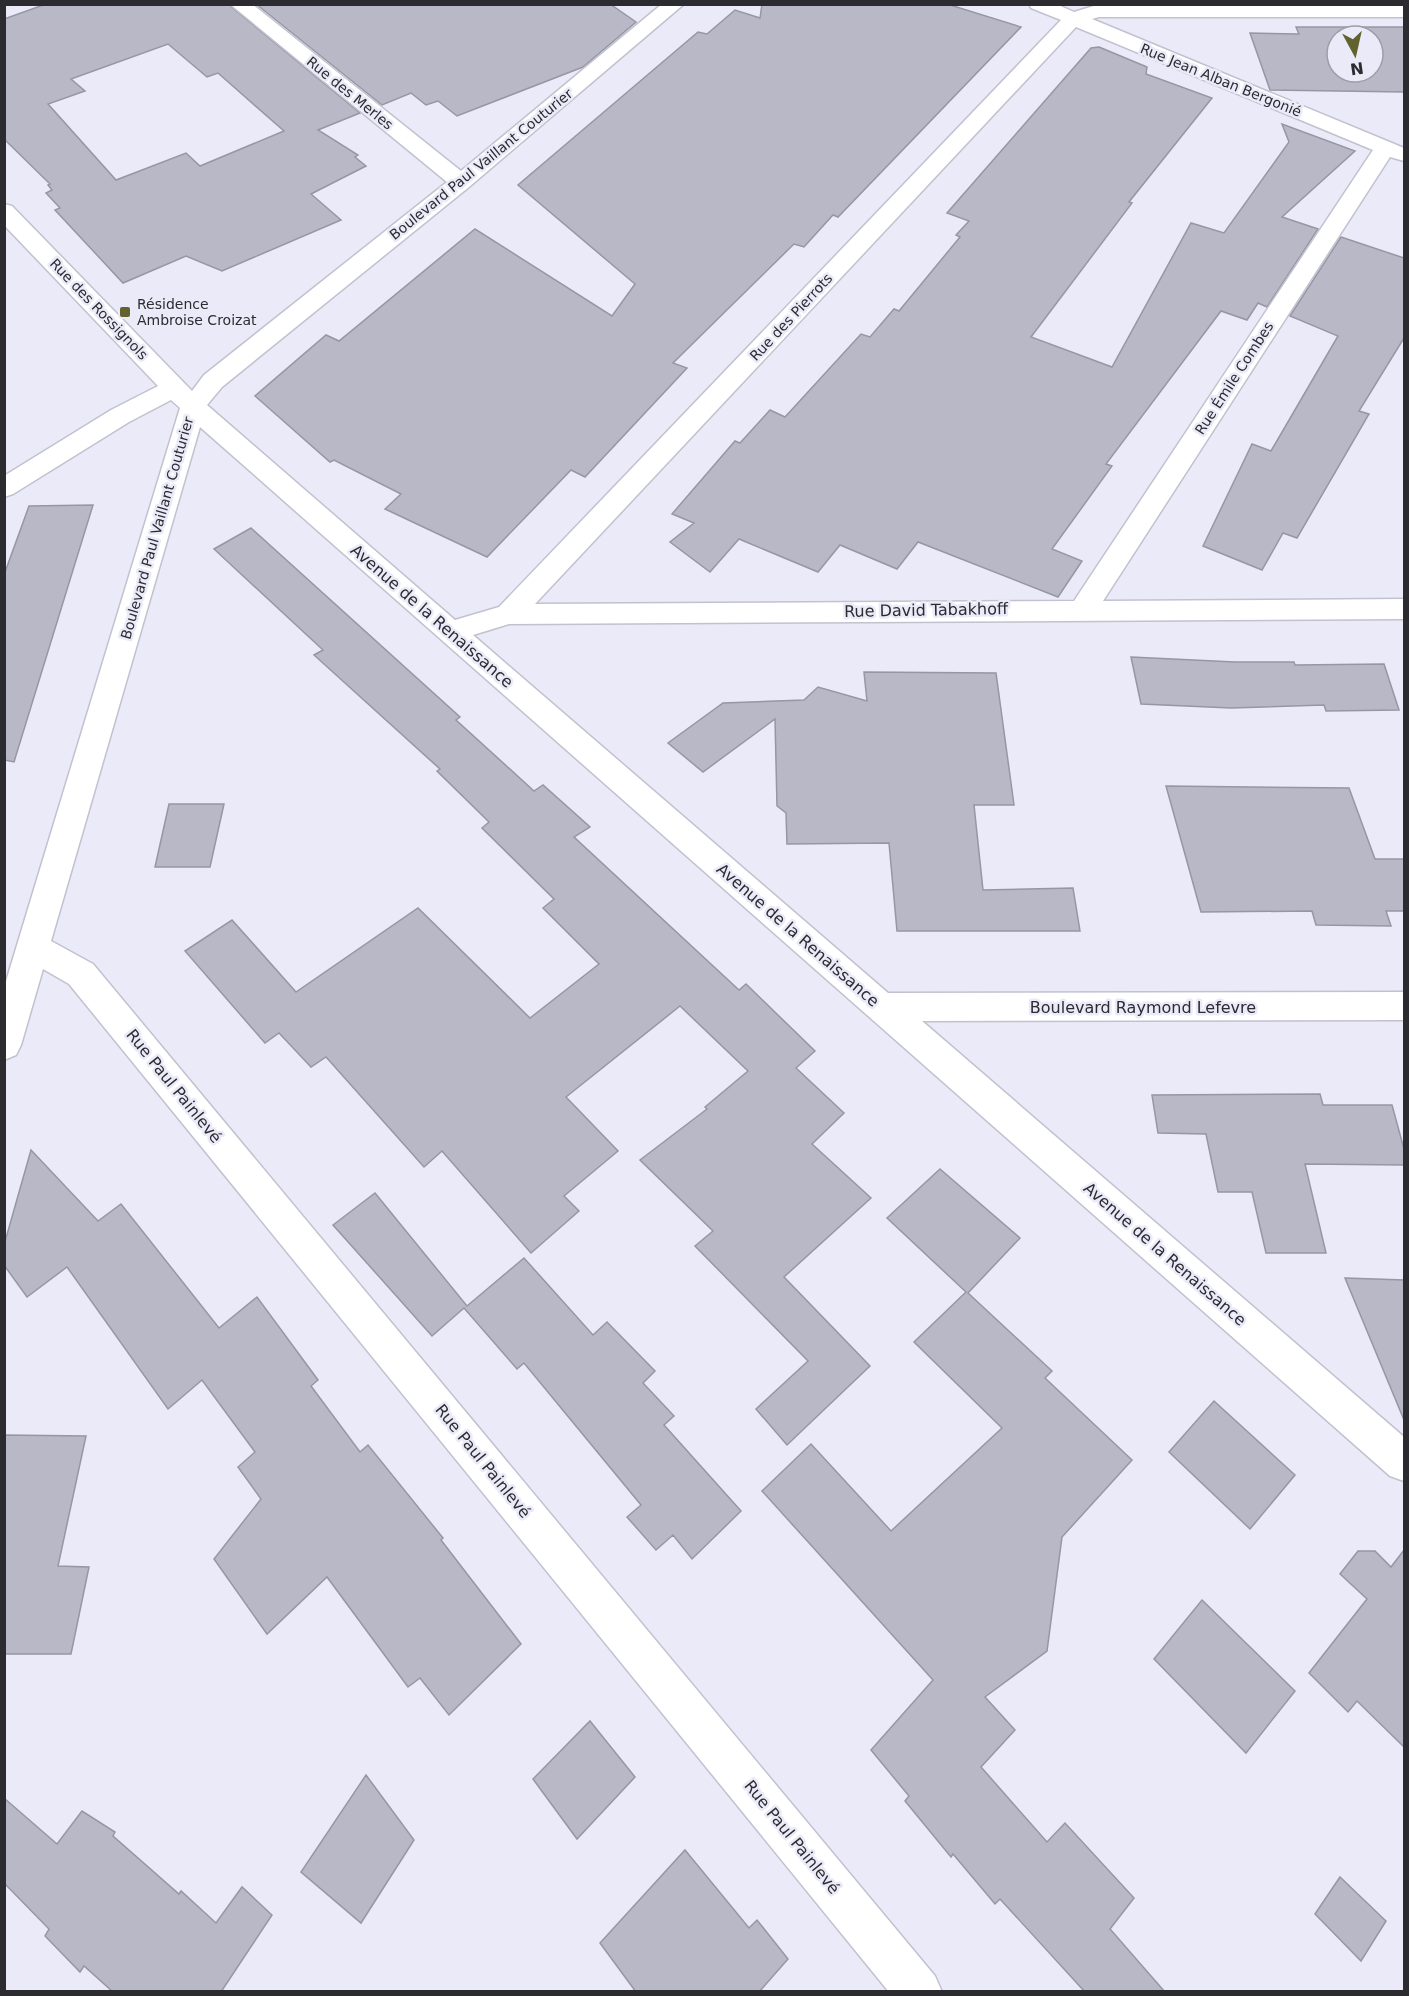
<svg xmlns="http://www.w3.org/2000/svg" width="1409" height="1996" viewBox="0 0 1409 1996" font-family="'DejaVu Sans',sans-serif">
<rect width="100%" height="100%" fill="#ebeaf8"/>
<g fill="#b9b8c6" stroke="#9796a4" stroke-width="1.5" fill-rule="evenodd">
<path d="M46 4H228L360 113 318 130 358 155 355 157 366 166 311 194 341 220 222 271 186 256 123 283 55 210 60 208 46 193 52 190 48 185 50 184 4 139V19ZM168 44 207 77 218 73 284 131 200 166 186 153 116 180 48 104 85 91 71 79Z"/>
<polygon points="256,4 610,4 636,22 583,67 457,116 438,101 426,105 411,93 382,105"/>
<polygon points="762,4 947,4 1021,27 838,217 833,215 804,247 794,244 673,363 687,368 585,477 571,470 487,557 385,509 401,494 334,460 330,462 255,396 326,335 339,341 475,229 612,316 635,284 518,185 698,32 707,34 735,10 760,18"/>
<path d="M1296 27H1404V92L1270 90 1250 33 1299 34ZM1337 36H1373V72H1337Z"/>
<polygon points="1099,47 1147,67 1146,74 1212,98 1129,202 1132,203 1031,337 1112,367 1191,223 1224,233 1289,142 1282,124 1355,151 1282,217 1318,229 1267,307 1258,303 1247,320 1221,311 1106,464 1112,466 1052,549 1082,561 1058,597 918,542 897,569 840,545 818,572 739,539 710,572 670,542 694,523 672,514 735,441 740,443 770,410 785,417 861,334 870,337 894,309 899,311 960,237 956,235 969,221 947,213 1091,48"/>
<polygon points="1341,237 1404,258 1404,338 1359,411 1369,414 1297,538 1283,533 1262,570 1203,546 1252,444 1271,451 1338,336 1290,316"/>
<polygon points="93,505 14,762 4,760 4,575 29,506"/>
<polygon points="251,528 460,717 456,720 534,791 543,785 590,827 574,837 739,990 746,984 815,1051 796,1068 844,1113 812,1144 871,1198 784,1277 870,1366 787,1445 756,1409 808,1361 695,1246 713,1231 640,1160 707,1109 705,1107 748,1071 680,1006 566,1097 618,1151 564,1196 579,1211 531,1253 442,1151 424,1167 326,1057 311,1067 279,1033 265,1043 185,951 232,920 296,992 418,908 530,1018 599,964 543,908 554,899 482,828 489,822 437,771 440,769 314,655 323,650 214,549"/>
<polygon points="1131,657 1235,662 1294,662 1295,665 1384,664 1399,710 1326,711 1324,705 1231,708 1141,704"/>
<polygon points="864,672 996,673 1014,805 974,805 983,890 1073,888 1080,931 897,931 889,843 787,844 786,813 777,806 775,719 703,772 668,743 723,703 804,700 818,687 867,701"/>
<polygon points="1166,786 1349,788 1375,859 1404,859 1404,911 1386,911 1391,926 1316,925 1312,911 1201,912"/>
<polygon points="169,804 224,804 210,867 155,867"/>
<polygon points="1320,1094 1323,1105 1392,1105 1404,1149 1404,1165 1305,1164 1326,1253 1266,1253 1252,1192 1218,1192 1206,1134 1158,1133 1152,1095"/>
<polygon points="31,1150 98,1221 121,1204 219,1328 257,1297 318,1380 311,1386 360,1452 368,1445 443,1538 441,1540 521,1644 449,1715 420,1678 408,1687 327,1577 267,1634 214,1559 261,1499 238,1467 255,1452 202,1380 168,1409 67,1267 27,1297 4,1265 4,1245"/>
<polygon points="940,1169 1020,1238 968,1293 1052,1371 1045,1378 1132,1460 1062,1537 1047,1651 985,1697 1015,1730 981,1767 1047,1842 1065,1823 1134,1898 1110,1929 1165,1992 1085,1992 1000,1899 995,1904 953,1854 951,1857 905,1801 909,1796 871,1750 933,1680 762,1491 811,1444 891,1531 1002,1428 914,1342 966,1292 887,1218"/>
<polygon points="375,1193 467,1306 524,1258 593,1335 607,1322 655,1371 643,1383 674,1416 664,1425 741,1511 692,1559 673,1535 656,1550 627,1517 641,1505 524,1363 517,1369 464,1308 432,1336 333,1225"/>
<polygon points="1345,1278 1404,1280 1404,1420"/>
<polygon points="1214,1401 1295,1475 1250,1529 1169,1452"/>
<polygon points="4,1435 86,1436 58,1566 89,1567 71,1654 4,1654"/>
<polygon points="1404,1550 1404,1747 1357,1701 1348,1712 1309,1673 1367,1599 1340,1574 1358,1551 1375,1551 1391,1567"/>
<polygon points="1202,1600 1295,1691 1246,1753 1154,1659"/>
<polygon points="590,1721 635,1777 577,1839 533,1779"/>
<polygon points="366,1775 414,1840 361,1923 301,1872"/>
<polygon points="4,1798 57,1844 82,1811 115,1832 113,1836 179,1894 181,1891 216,1923 242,1887 272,1915 221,1992 113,1992 84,1966 80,1972 45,1936 49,1929 4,1883"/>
<polygon points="685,1850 749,1928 757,1920 788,1959 759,1992 636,1992 600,1943"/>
<polygon points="1340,1877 1386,1921 1361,1961 1315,1914"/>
</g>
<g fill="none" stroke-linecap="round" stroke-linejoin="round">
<g stroke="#c2c1cf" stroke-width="3">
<path id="street" d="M230 4H252L461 171 662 4H684L469 187 222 387 207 405 455 620 499 607 1061 20 1031 8 1029 4H1056L1074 12 1097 5H1404V17H1099L1092 19 1404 148V161L1390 157 1103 601 1404 599V619L509 624 473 635 888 993 1404 992V1020L922 1021 1404 1437V1481L1390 1476 200 427 51 941 93 964 935 1976 942 1992H889L69 984 43 969 21 1045 16 1055 4 1060V988L180 408 171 400 129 422 13 494 4 497V476L111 410 158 386 4 225V204L12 206 192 391 204 375 447 182ZM1076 27 1373 150 1074 601 535 604Z"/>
</g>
<use href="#street" fill="#fff" fill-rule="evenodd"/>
</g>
<rect fill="#62622f" stroke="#ebeaf8" stroke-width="2" x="119" y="306" width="12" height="12" rx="3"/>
<g text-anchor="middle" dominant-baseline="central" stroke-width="5" stroke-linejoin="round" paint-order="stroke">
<g font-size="14" fill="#2b2b30" stroke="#ebeaf8">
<text transform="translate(1221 80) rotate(22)">Rue Jean Alban Bergonié</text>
<text transform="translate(350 93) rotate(39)">Rue des Merles</text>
<text transform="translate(481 164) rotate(-39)">Boulevard Paul Vaillant Couturier</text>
<text transform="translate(99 309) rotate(46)">Rue des Rossignols</text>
<text transform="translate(791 317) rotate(-47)">Rue des Pierrots</text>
<text transform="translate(1234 378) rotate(-57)">Rue Émile Combes</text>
<text transform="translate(157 528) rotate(-74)">Boulevard Paul Vaillant Couturier</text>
</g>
<g font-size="14" fill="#2b2b30" stroke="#ebeaf8" text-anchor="start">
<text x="137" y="304">Résidence<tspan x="137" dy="16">Ambroise Croizat</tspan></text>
</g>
<g font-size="16" fill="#2b2b30" stroke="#ebeaf8">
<text transform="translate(926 610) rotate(-1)">Rue David Tabakhoff</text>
<text transform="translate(432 616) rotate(41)">Avenue de la Renaissance</text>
<text transform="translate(798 935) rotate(41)">Avenue de la Renaissance</text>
<text x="1143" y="1007">Boulevard Raymond Lefevre</text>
<text transform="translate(174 1086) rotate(51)">Rue Paul Painlevé</text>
<text transform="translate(1165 1254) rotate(41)">Avenue de la Renaissance</text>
<text transform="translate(483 1461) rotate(51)">Rue Paul Painlevé</text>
<text transform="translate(792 1837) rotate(51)">Rue Paul Painlevé</text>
</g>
</g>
<rect width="1409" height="1996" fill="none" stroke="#2b2b30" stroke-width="12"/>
<g transform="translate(1355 54) rotate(172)"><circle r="28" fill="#ebeaf8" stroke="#9e9ea8" stroke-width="1.5"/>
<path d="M0-4.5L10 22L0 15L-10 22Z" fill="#62622f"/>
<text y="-9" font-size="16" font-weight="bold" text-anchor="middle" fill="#2b2b30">N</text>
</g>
</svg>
